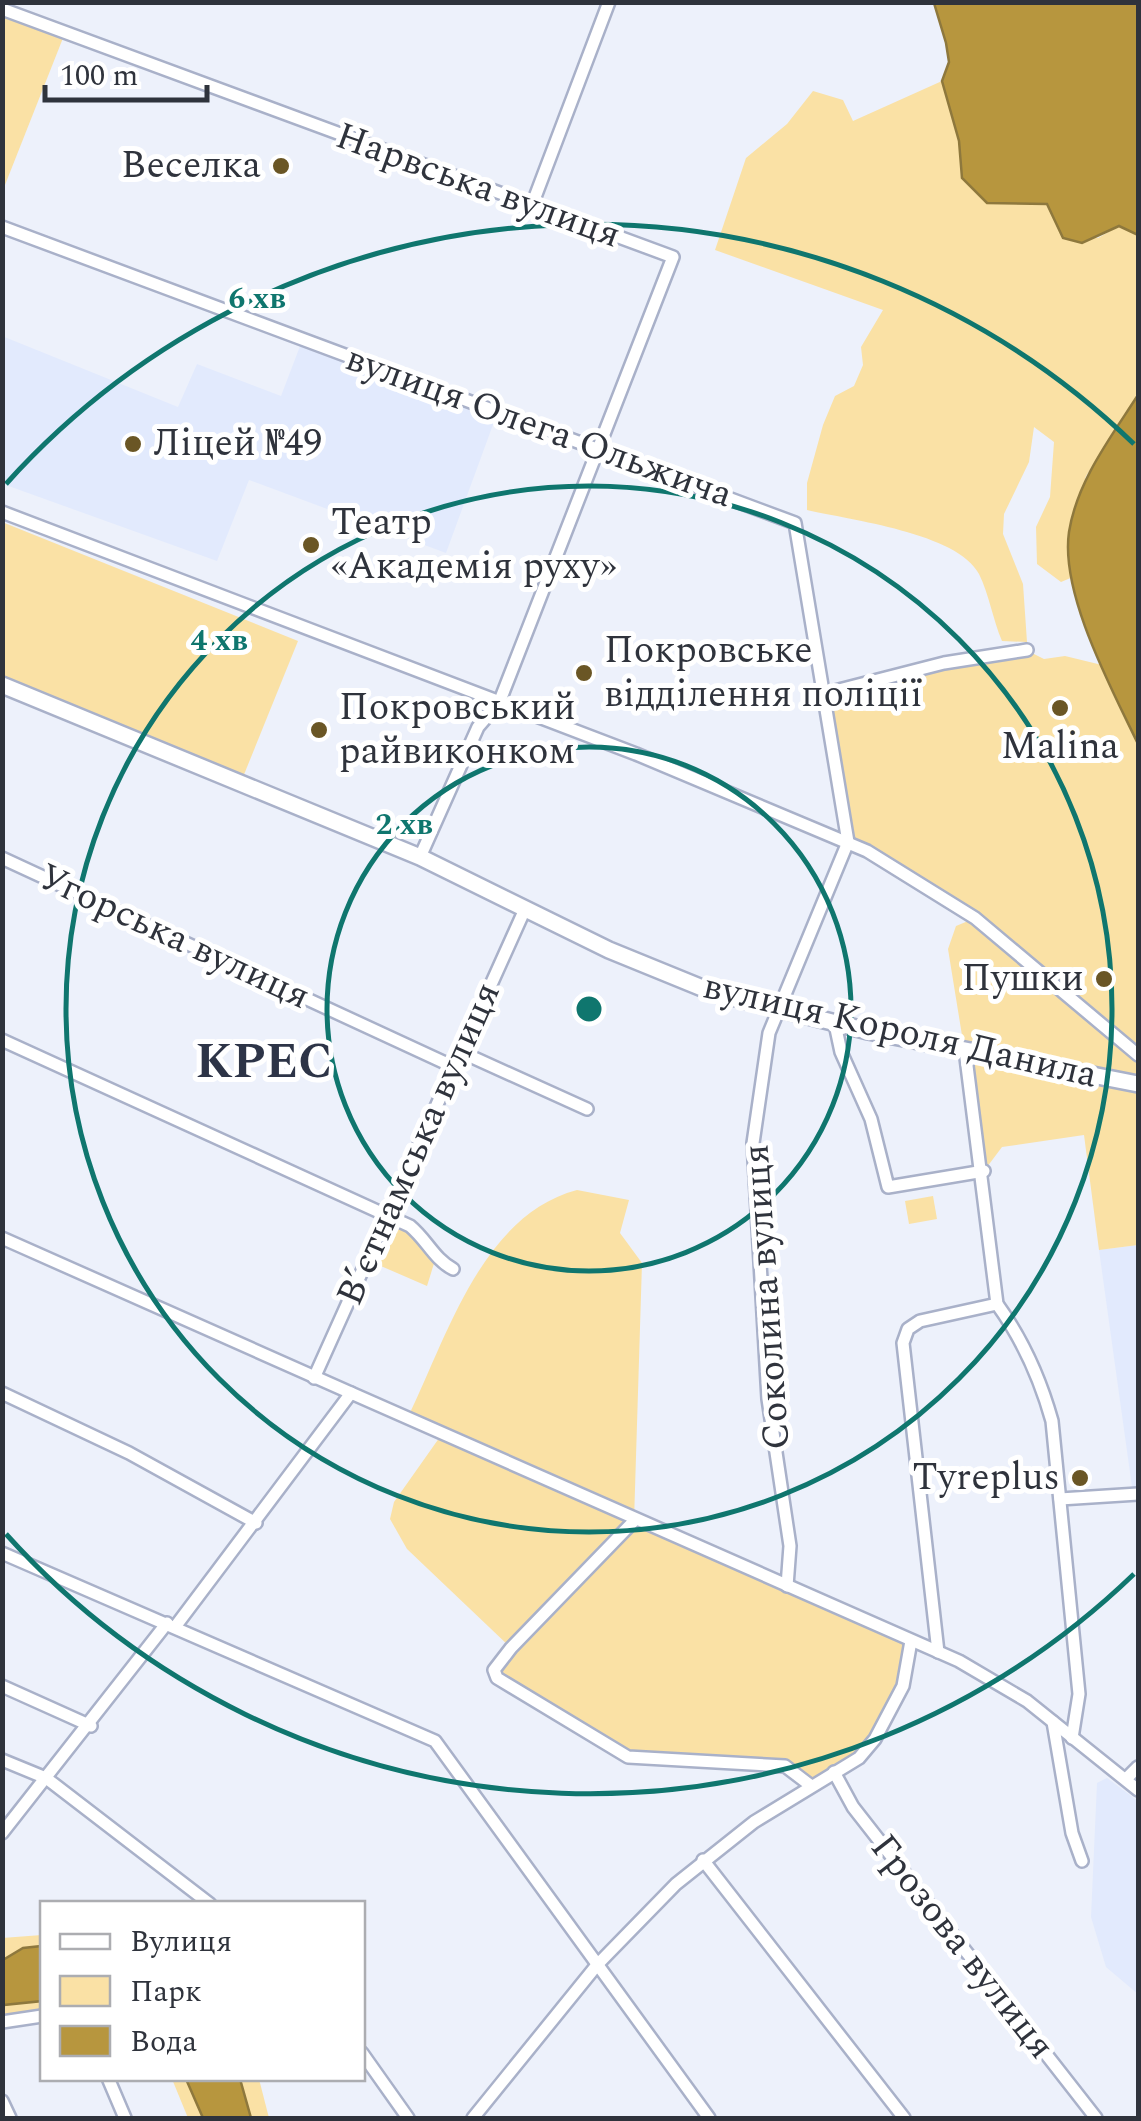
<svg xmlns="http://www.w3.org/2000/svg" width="1141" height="2121" viewBox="0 0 1141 2121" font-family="Spectral,serif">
<rect width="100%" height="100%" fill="#edf1fb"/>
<g fill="#e2eafd">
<polygon points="2,336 178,407 197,364 281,396 302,341 498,411 446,553 249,480 217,561 3,484"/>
<polygon points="1138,1245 1138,1494 1133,1494 1099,1250"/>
<polygon points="1107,1778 1138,1801 1138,1994 1106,1967 1091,1917 1097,1783"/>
</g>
<g fill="#fae1a5">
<polygon points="3,9 65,33 3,190"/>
<path d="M942 81 959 141 962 178 986 203 1047 204 1063 238H1098L1119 226 1138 235V395L1086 476 1069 532 1073 577 1061 582 1037 564 1036 527 1050 497 1054 442 1034 427 1029 462 1004 514 1003 534 1023 584 1027 642 1002 641C993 620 989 594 979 574 958 533 850 520 807 510V483L823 425 835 396 854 386 863 365 861 347 883 310 715 250 746 158 787 124 813 91 843 100 853 121Z"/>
<polygon points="2,522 298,641 241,782 3,685"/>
<polygon points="1030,652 1044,659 1065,656 1102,665 1138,744 1138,1245 1099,1250 1084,1135 1002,1147 984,1171 948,949 956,926 973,919 848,842 827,693 944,663"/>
<path d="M577 1190 629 1200 620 1233 642 1263 634 1521 911 1641 907 1670 859 1758 810 1785 793 1769 645 1761 494 1670 510 1647 407 1549 390 1519 394 1502 442 1434 408 1417C447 1337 482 1215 577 1190Z"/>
<polygon points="933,1196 937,1219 909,1224 905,1201"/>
<polygon points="388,1215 410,1226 436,1257 427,1286 367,1260"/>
<polygon points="42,1935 42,1946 23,1948 3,1960 2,1938"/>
<polygon points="42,2001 42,2016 3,2022 2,2005"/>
<polygon points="172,2079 186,2079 203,2118 188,2118"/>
<polygon points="240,2079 259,2079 269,2118 251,2118"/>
</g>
<g fill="#b7963e" stroke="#8e783d" stroke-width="2.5">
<polygon points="934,3 1138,3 1138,235 1119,226 1082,243 1063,238 1047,204 987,203 962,178 959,141 942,81 949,62 946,43"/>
<path d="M1138 395V744C1112 689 1060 594 1069 532 1077 481 1111 437 1138 395Z"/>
<polygon points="42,1946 42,2001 3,2005 3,1960 23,1948"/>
<polygon points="186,2079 240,2079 251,2118 203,2118"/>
</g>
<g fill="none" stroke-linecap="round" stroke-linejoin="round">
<g stroke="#a9b1c9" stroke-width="16">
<g id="street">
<polyline points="2,9 673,257 499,703 478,727 420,857"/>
<polyline points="532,205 609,2"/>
<polyline points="2,227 795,523 848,842 769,1033 753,1143 768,1399 790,1546 787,1586"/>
<polyline points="2,512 636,754 867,851 975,918 1138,1055"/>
<polyline points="827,693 944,663 1027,650"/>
<polyline points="2,858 454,1067"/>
<polyline points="835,1024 841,1052 871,1119 888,1187 984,1171"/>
<path d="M2 1040 410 1226C427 1240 434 1259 453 1269"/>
<path d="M965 1050 997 1304C1023 1340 1040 1378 1052 1421L1079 1694 1072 1738"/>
<polyline points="461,1052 587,1109"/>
<polyline points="2,1238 351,1393 175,1627"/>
<polyline points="314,1378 525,909"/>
<polyline points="2,1393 129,1453 256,1523"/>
<polyline points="351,1393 959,1661 1027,1701 1138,1790"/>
<polyline points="1060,1499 1138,1494"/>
<polyline points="634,1521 511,1648 494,1670 497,1678 628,1757 785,1766 810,1785"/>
<polyline points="2,1553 435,1741 709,2118"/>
<polyline points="938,1652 903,1343 908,1329 920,1321 997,1304"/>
<polyline points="2,1686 91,1726"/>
<polyline points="1053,1722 1072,1833 1082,1861"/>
<polyline points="2,1760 46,1778 210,1904"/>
<polyline points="834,1772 853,1807 1096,2118"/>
<polyline points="1126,1779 1138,1767"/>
<polyline points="2,1833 167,1623"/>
<polyline points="703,1860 904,2118"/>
<polyline points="2,2022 42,2016"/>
<polyline points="362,2053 408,2118"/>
<polyline points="108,2078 125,2118"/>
<polyline points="2,2101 10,2118"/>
<polyline points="473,2118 597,1965 676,1884 754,1822 859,1758 875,1739 903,1686 911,1641"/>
</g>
</g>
<g stroke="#a9b1c9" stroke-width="20">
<polyline id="secondary" points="2,685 420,857 609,950 712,992 868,1031 1138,1084"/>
</g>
<use href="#street" stroke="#fff" stroke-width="11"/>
<use href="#secondary" stroke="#fff" stroke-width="15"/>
</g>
<g fill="none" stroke="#0f766e" stroke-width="5">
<circle cx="589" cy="1009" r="262"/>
<circle cx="589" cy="1009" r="523"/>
<path d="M1134 1574A785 785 0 0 1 6 1534M6 484A785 785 0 0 1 1134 444"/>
</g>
<g fill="#6a5625" stroke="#fff" stroke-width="4">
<circle cx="281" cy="166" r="10"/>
<circle cx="133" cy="444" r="10"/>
<circle cx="311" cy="545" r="10"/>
<circle cx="584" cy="673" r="10"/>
<circle cx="1060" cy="708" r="10"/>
<circle cx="319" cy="730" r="10"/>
<circle cx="1104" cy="979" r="10"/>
<circle cx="1080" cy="1478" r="10"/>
</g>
<g text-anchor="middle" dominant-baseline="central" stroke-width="10" stroke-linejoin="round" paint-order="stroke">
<g font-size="38" fill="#2f333c" stroke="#fff" text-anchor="start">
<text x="261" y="166" text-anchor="end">Веселка</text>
<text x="153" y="444">Ліцей №49</text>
<text x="331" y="523">Театр<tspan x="331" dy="44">«Академія руху»</tspan></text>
<text x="604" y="651">Покровське<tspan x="604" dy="44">відділення поліції</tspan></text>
<text x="339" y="708">Покровський<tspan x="339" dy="44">райвиконком</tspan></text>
<text x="1060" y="747" text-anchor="middle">Malina</text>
<text x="1084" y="979" text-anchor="end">Пушки</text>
<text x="1060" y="1478" text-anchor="end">Tyreplus</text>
</g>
<g font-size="38" fill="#2f333c" stroke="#fff">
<text transform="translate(478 186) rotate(20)">Нарвська вулиця</text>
<text transform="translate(539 427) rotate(20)">вулиця Олега Ольжича</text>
<text transform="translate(174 937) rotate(25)">Угорська вулиця</text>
<text transform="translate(900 1031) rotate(13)">вулиця Короля Данила</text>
<text transform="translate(419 1144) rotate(-66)">Вʼєтнамська вулиця</text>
<text transform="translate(767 1297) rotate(-94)">Соколина вулиця</text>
<text transform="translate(962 1947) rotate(52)">Грозова вулиця</text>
</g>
<g font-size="48" font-weight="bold" fill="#2d3447" stroke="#fff">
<text x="264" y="1062">КРЕС</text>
</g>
</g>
<circle cx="589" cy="1009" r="15" fill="#0f766e" stroke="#fff" stroke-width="5"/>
<g font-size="30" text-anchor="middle" font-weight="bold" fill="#0f766e" stroke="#fff" stroke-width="10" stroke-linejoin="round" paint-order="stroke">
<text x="257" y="308">6 хв</text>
<text x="219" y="650">4 хв</text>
<text x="404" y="834">2 хв</text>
</g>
<rect width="1141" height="2121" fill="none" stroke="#2f333c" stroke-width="10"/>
<rect x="40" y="1901" width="325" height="180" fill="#ffffff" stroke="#acadb1" stroke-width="2.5"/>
<rect x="60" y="1934" width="50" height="15" fill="#ffffff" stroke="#acadb1" stroke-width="2.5"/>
<text x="130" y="1951" font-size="30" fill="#2f333c">Вулиця</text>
<rect x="60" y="1976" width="50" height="30" fill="#fae1a5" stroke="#acadb1" stroke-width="2.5"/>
<text x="130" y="2001" font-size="30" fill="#2f333c">Парк</text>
<rect x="60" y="2026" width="50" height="30" fill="#b7963e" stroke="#acadb1" stroke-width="2.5"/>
<text x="130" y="2051" font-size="30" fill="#2f333c">Вода</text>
<path d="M45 85v15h162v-15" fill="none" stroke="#2f333c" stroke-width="5"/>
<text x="60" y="85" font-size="30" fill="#2f333c" stroke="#ffffff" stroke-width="8" paint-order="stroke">100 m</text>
</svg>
